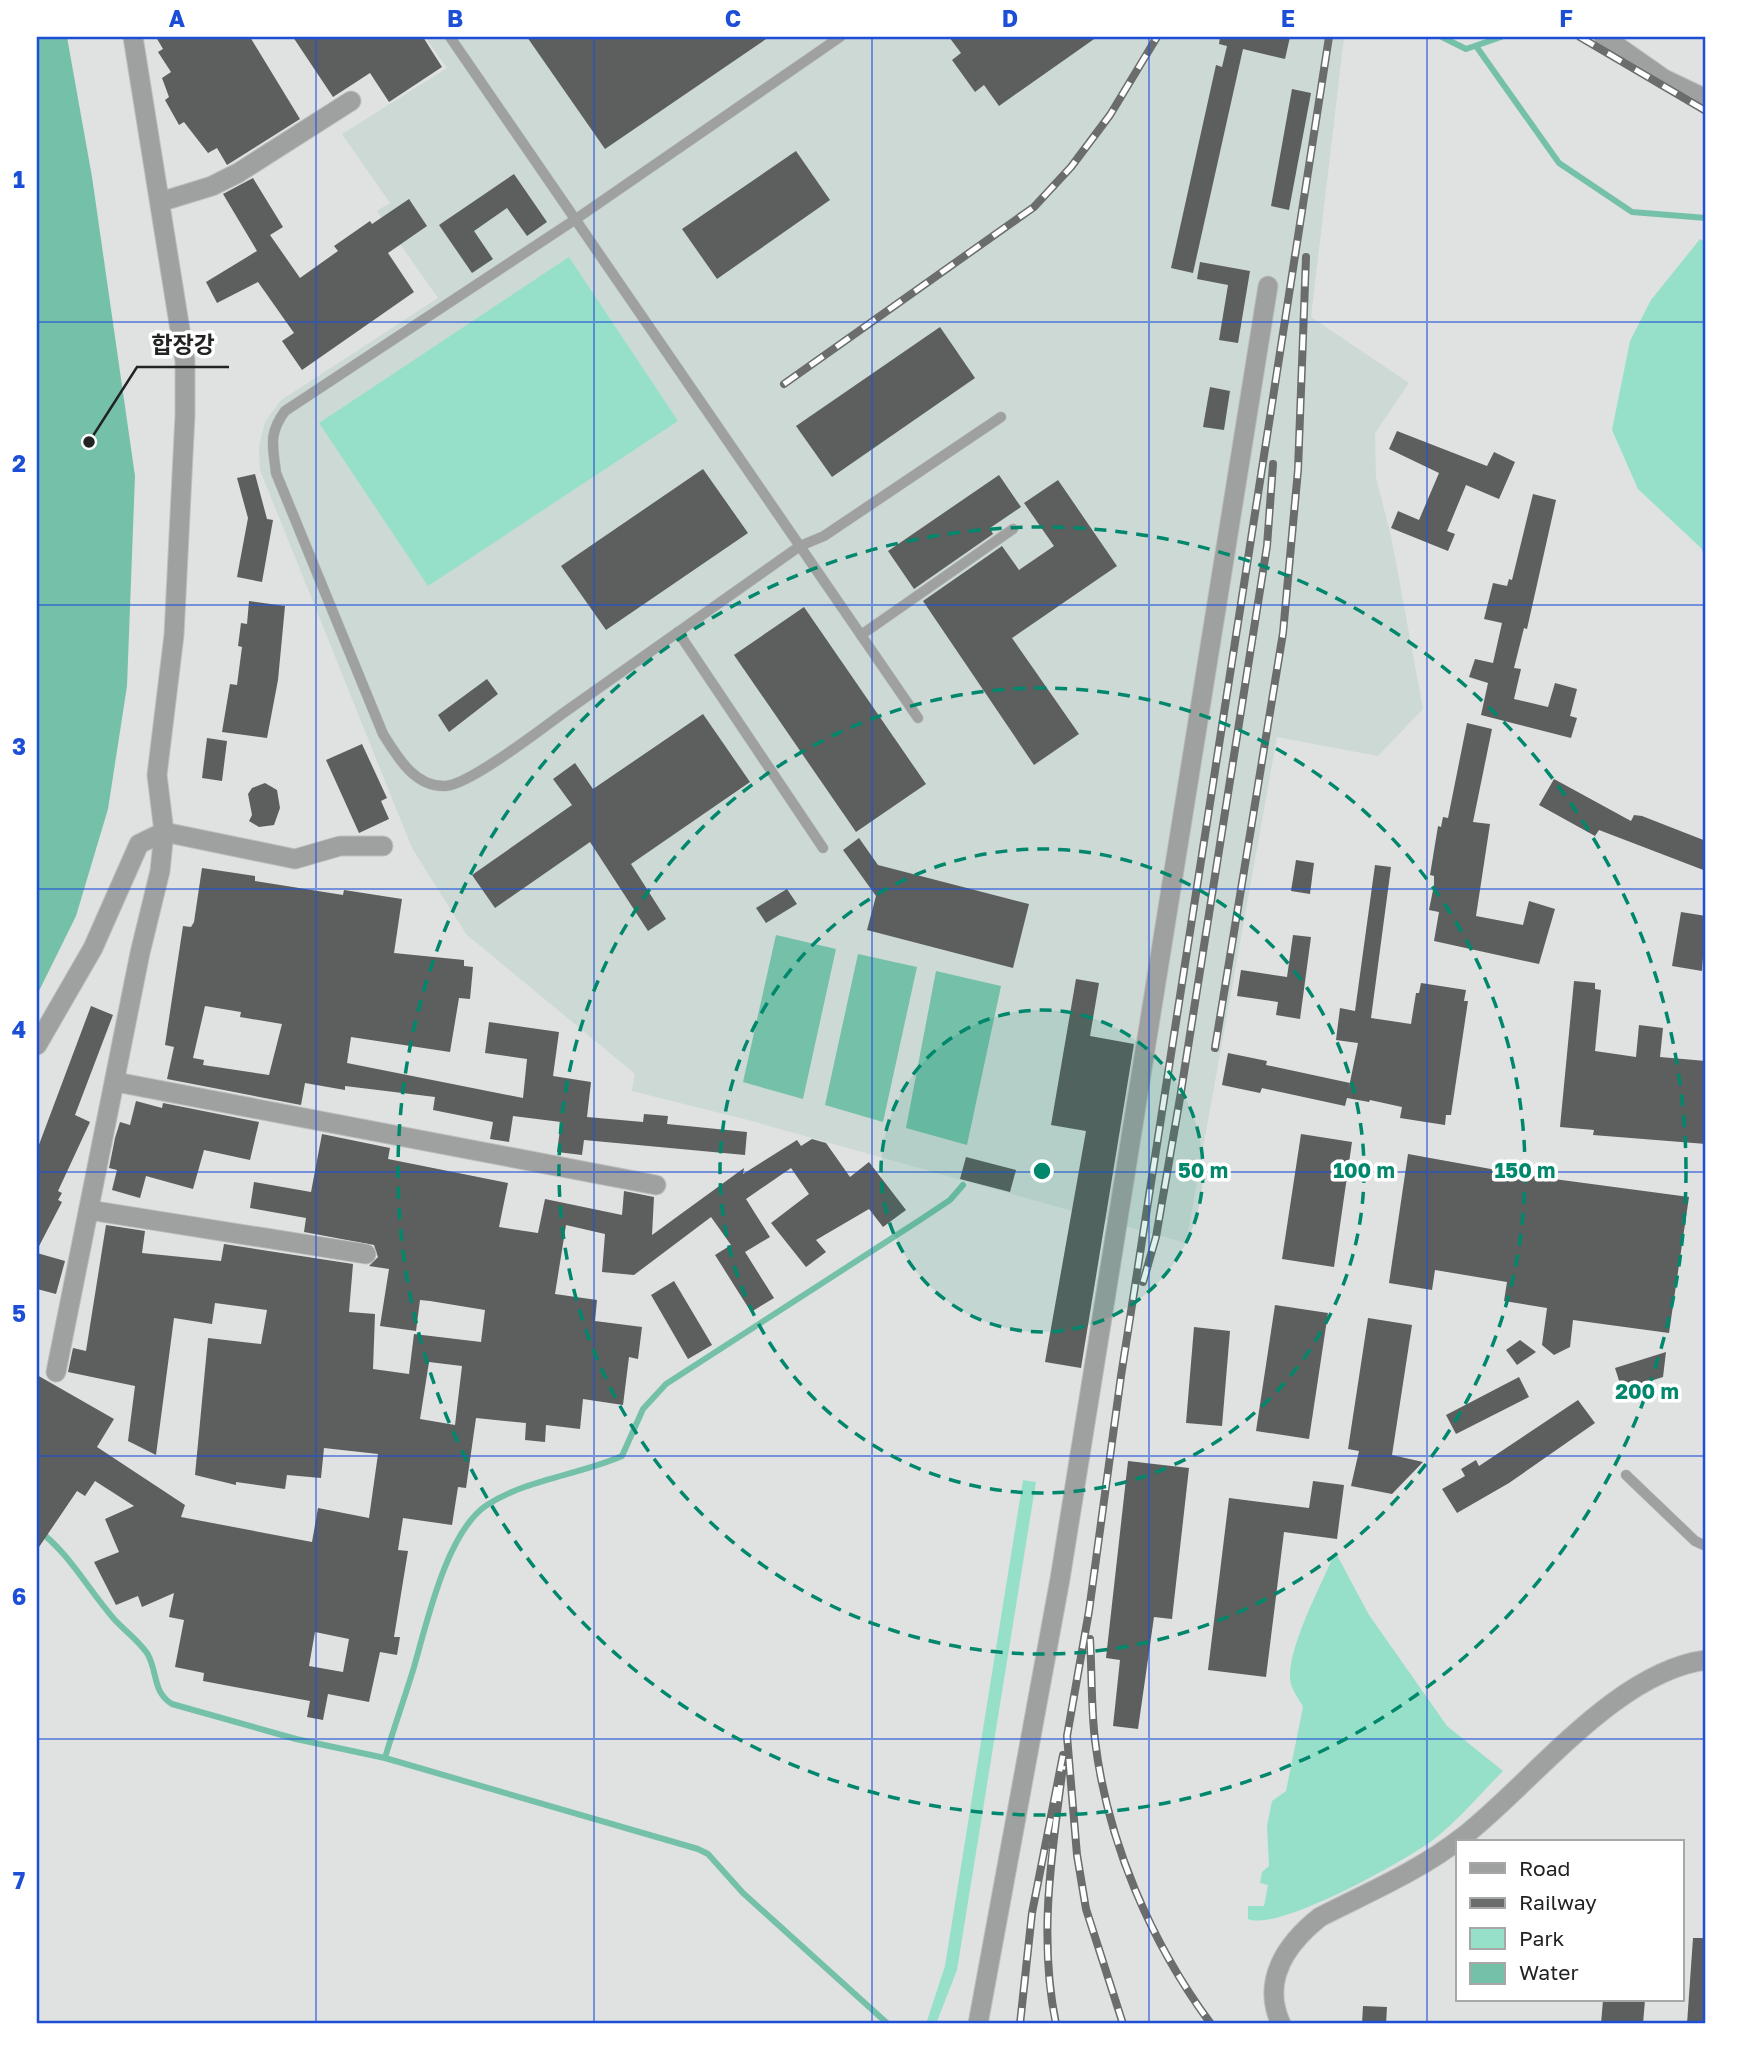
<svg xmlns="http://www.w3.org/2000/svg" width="1743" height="2061" viewBox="0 0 1743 2061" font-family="'Golos Text','Noto Sans KR',sans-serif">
<rect width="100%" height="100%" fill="#dfe2e1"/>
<polygon fill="#cdd9d5" points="425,37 1344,37 1311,317 1409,383 1375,433 1376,478 1391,536 1423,709 1378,756 1277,737 1186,1243 748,1120 632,1091 635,1074 466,934 412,848 260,470 259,447 265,422 280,401 438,298 377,211 390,203 342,134 447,68"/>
<g fill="#96e0c9">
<polygon points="1700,239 1706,242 1706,559 1701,548 1638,489 1612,430 1630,341 1651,300"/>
<polygon points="569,257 678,421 428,586 319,423"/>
<polygon points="1023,1480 1036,1482 957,1970 936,2024 926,2024 945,1966"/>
<path d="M1337 1555 1369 1615 1447 1726 1503 1771C1480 1794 1458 1821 1433 1840 1405 1861 1278 1932 1248 1919V1906H1264L1268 1885 1260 1883 1262 1872 1269 1866 1267 1826 1272 1801 1286 1791 1303 1707C1298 1697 1290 1688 1290 1677 1289 1646 1320 1587 1333 1557Z"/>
</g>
<g fill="#75c0a9">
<polygon points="37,37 67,37 92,177 135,476 127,686 108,809 76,916 37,995"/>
<polygon points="776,935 836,949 803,1099 743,1082"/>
<polygon points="858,954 917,967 883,1122 825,1105"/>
<polygon points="936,971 1001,986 967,1145 906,1128"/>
</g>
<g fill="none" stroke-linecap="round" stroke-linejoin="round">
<g stroke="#75c0a9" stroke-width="6">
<polyline points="1442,37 1466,49 1501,37"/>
<polyline points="1476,46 1559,163 1632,212 1706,218"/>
<path d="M37 1529C70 1554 87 1588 114 1619 125 1631 137 1639 147 1653 158 1671 152 1692 172 1704L296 1739 385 1758 698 1849 708 1854 743 1893 888 2024"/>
<path d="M385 1758C394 1727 405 1697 414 1667 427 1622 447 1531 487 1505 527 1479 579 1475 622 1456L643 1409 666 1384 920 1220 950 1200 963 1185"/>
</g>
</g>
<g fill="#5c5f5e" fill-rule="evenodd">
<polygon points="156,37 250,37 300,119 227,165 217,148 208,153 184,122 179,125 165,100 169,97 162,78 171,72 158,52 163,49"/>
<polygon points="293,37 423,37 442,67 389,102 370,73 333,97"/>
<polygon points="527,37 769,37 605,149"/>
<polygon points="949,37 1097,37 999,106 984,85 975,92 952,60 961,53"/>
<polygon points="1220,37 1290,37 1285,59 1243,49 1193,273 1171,268 1216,65 1222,67 1227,46 1219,44"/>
<polygon points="1292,89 1311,93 1289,210 1271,206"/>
<polygon points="796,151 830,200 717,279 682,229"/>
<polygon points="514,174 547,222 527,236 507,208 474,231 493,259 472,273 439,225"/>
<polygon points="253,178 283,227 270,235 300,278 338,251 334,246 370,221 372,224 409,199 427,226 388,253 414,292 302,370 282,341 294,333 258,282 217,303 206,282 257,251 223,194"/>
<polygon points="1200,262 1250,271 1238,343 1219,340 1228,285 1197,279"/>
<polygon points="940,327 975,378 832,477 796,426"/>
<polygon points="1210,387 1230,391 1224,430 1203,427"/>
<polygon points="1397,431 1487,466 1494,452 1515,462 1499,499 1466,485 1447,531 1455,534 1448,551 1391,528 1398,511 1419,520 1439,473 1389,449"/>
<polygon points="703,469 748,533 606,630 561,566"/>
<polygon points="255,474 267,519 273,520 262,582 237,577 248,518 237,478"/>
<polygon points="999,475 1021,507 990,528 993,534 914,589 888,551"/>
<polygon points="1058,480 1117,566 1012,638 1079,734 1034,765 923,601 1002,546 1019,570 1054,546 1024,503"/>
<polygon points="1533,494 1556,500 1527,629 1524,628 1514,668 1521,669 1514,699 1548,707 1555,683 1577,689 1570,716 1577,718 1571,738 1481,715 1488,683 1469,677 1475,659 1493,663 1502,623 1484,619 1493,583 1507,586 1509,579 1512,580"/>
<polygon points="249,601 285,606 278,680 267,738 222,732 230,684 237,685 242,647 238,646 241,623 247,624"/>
<polygon points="804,607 926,784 856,832 734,655"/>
<polygon points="487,679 498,694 449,732 438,715"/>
<polygon points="703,714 750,782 631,864 666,919 648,931 590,842 495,908 472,875 572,805 553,779 575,763 593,789"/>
<polygon points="1467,723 1492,729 1473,822 1490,824 1476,916 1523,925 1529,901 1555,909 1539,964 1434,941 1439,912 1429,910 1434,885 1434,876 1430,875 1438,826 1441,827 1443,817 1448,818"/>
<polygon points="207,738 227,741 222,781 202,778"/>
<polygon points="362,744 387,798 381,801 389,819 359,833 326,760"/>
<polygon points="1554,779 1631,821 1634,815 1642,816 1706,841 1706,871 1599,830 1595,836 1539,805"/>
<polygon points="265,783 277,790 280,808 274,825 259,827 249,821 252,815 248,794 252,788"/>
<polygon points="859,838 878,865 1029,904 1013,968 867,930 876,896 843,850"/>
<polygon points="1296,860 1314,863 1310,894 1291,891"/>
<polygon points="1375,865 1391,867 1371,1018 1411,1024 1416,993 1419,993 1421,983 1466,990 1464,1001 1468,1001 1451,1115 1446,1115 1445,1125 1400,1118 1402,1107 1370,1100 1369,1102 1347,1098 1345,1106 1262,1088 1260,1093 1222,1085 1228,1053 1267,1061 1266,1065 1350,1083 1348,1092 1358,1043 1336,1040 1340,1008 1355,1011"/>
<path d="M202 868 255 876V881L343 895 344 890 402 899 394 953 464 960V966L473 967 470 999 459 998 450 1052 351 1037 347 1063 523 1098 527 1059 485 1053 489 1022 559 1032 553 1076 591 1082 587 1117 643 1122 644 1114 668 1116 667 1124 747 1132 745 1155 584 1140 582 1155 557 1152 561 1122 513 1116 509 1142 490 1139 493 1122 433 1110 435 1097 345 1086V1090L305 1083 301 1105 167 1079 174 1047 165 1045 183 926 191 927 194 922ZM205 1006 241 1012 240 1017 282 1024 269 1075 203 1065 204 1060 193 1058Z"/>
<polygon points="787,889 797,904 766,923 756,908"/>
<polygon points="1681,912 1706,916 1702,971 1672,966"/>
<polygon points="1293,935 1311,937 1300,1019 1276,1015 1278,1002 1237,996 1241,970 1287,977"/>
<polygon points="1076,979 1099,983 1090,1036 1134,1044 1081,1368 1045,1362 1086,1131 1051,1125"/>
<polygon points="1574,981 1595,983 1595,989 1601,990 1595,1051 1636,1057 1639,1025 1663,1028 1660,1057 1706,1061 1706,1144 1593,1135 1594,1130 1560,1127"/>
<polygon points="91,1006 113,1015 75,1115 90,1122 58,1191 62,1193 58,1200 62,1202 37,1250 37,1150"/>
<polygon points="136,1101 162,1108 163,1103 259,1122 250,1160 204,1150 193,1189 146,1176 140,1198 112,1190 117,1170 109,1168 115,1138 120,1122 130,1125"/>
<path d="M322 1134 390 1148 388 1159 508 1183 499 1227 538 1233 545 1199 622 1215 624 1191 654 1197 652 1235 744 1168 743 1174 797 1140 801 1146 812 1139 826 1143 850 1177 869 1162 906 1210 883 1227 869 1209 816 1240 826 1252 806 1267 771 1223 809 1194 791 1168 746 1199 770 1237 745 1252 774 1298 751 1312 715 1255 731 1245 711 1217 634 1275 602 1272 605 1234 566 1225 555 1294 597 1300 595 1321 642 1327 638 1359 629 1357 623 1405 583 1399 580 1429 546 1425 545 1442 525 1440 526 1423 476 1418 466 1488 458 1487 452 1525 403 1518 398 1550 408 1551 394 1637H400L397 1655 380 1652 369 1702 328 1694 323 1720 307 1717 310 1701 203 1681 204 1673 175 1667 184 1620 169 1617 174 1593 142 1607 138 1596 116 1605 94 1562 119 1552 105 1519 134 1506 95 1481 85 1496 77 1491 37 1550V1375L114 1419 97 1447 185 1505 181 1517 312 1542 318 1508 369 1518 378 1454 324 1448 321 1478 287 1475 285 1489 236 1482V1485L195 1475 208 1338 261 1344 267 1310 215 1303 212 1324 174 1318 156 1455 128 1441 135 1386 68 1372 73 1348 86 1351 106 1225 145 1231 142 1253 221 1261 224 1244 353 1264 349 1312 375 1314 373 1369 409 1374 414 1334 481 1342 485 1310 430 1301 420 1300 416 1331 380 1326 389 1269 369 1266 378 1257 374 1245 304 1232 306 1218 250 1208 254 1182 311 1192ZM429 1362 462 1366 455 1425 420 1419ZM315 1632 349 1639 343 1672 309 1666Z"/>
<polygon points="1301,1134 1352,1142 1334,1267 1282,1259"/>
<polygon points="1408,1154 1524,1175 1689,1197 1669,1333 1573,1320 1570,1347 1554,1355 1542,1345 1547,1308 1504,1301 1507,1282 1435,1270 1432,1290 1389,1283"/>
<polygon points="966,1157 1016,1170 1010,1192 960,1179"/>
<polygon points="37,1253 65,1261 56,1294 37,1289"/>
<polygon points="674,1281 712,1345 688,1359 651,1295"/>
<polygon points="1275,1305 1328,1313 1309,1439 1256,1431"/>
<polygon points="1368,1318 1412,1325 1392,1455 1423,1462 1392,1494 1351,1486 1359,1451 1348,1449"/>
<polygon points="1194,1327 1230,1331 1222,1426 1186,1423"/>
<polygon points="1520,1340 1536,1352 1517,1365 1506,1350"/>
<polygon points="1666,1352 1663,1377 1622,1390 1615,1368"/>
<polygon points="1519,1377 1529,1397 1456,1434 1446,1415"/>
<polygon points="1578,1400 1595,1423 1509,1483 1457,1513 1442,1489 1465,1476 1461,1469 1476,1460 1479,1466"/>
<polygon points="1128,1461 1189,1468 1172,1619 1154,1617 1138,1729 1113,1726 1120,1660 1106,1658"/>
<polygon points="1313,1481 1344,1485 1337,1539 1284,1532 1266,1677 1208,1670 1229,1498 1309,1508"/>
<polygon points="1693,1938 1706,1938 1706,2024 1687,2024"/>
<polygon points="1603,2000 1645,2000 1643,2024 1601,2024"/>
<polygon points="1363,2006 1387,2007 1386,2024 1362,2024"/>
</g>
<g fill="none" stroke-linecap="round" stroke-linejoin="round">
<g stroke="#bdc0bf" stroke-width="11">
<g id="service">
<polyline points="450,37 918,718"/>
<path d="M840 37 576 219 285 411C268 434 273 446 276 473L383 734C397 756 414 787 445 786 469 785 539 731 562 714 641 658 720 602 800 546L824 536 1001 417"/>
<polyline points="678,632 823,848"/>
<polyline points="861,635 1013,529"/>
<polyline points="1626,1475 1695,1541 1706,1546"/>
</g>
</g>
<g stroke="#bdc0bf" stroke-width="21">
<g id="minor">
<polyline points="1604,37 1664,79 1706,99"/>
<polyline points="160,202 212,186 238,173 351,101"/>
<polyline points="37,1045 93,948 139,844 164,832 295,859 340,846 383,846"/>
<polyline points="116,1082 656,1185"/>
<polyline points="89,1210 366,1254"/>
<polyline points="56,1372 140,953 160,871 164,832 157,775 174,635 185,415 185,361 133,37"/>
<polyline points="978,2024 1060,1579 1268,286"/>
<path d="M1281 2024C1261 1981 1286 1944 1320 1917 1369 1892 1421 1870 1464 1836 1533 1782 1615 1672 1706 1660"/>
</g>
</g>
<use href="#service" stroke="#9fa1a0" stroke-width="10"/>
<use href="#minor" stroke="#9fa1a0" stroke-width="19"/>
<g stroke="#6a6d6c" stroke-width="8">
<g id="rail">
<polyline points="1580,37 1706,111"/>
<polyline points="784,384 1034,207 1071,167 1110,115 1157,37"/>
<polyline points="1215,1048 1283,633 1298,470 1306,257"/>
<polyline points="1143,1282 1156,1237 1180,1098 1267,546 1273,464"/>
<path d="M1090 1639C1092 1672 1091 1707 1095 1740 1107 1841 1151 1943 1211 2024"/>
<polyline points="1020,2024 1032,1913 1063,1755"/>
<path d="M1056 2024C1038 1938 1052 1852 1063 1766"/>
<polyline points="1123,2024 1086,1909 1077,1855 1067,1736 1089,1611 1121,1376 1329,37"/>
</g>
</g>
<use href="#rail" stroke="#fff" stroke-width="5" stroke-dasharray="16" stroke-linecap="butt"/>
</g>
<path fill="none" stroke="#1d4ed8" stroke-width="2" stroke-opacity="0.55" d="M316 37V2024M594 37V2024M872 37V2024M1149 37V2024M1427 37V2024M37 322H1706M37 605H1706M37 889H1706M37 1172H1706M37 1456H1706M37 1739H1706"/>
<circle cx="1042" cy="1171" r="161" fill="#00876c" fill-opacity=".12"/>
<g fill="none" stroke="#00876c" stroke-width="3.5" stroke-dasharray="12 9">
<circle cx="1042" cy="1171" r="161"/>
<circle cx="1042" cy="1171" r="322"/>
<circle cx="1042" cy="1171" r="483"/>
<circle cx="1042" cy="1171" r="644"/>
</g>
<circle cx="1042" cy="1171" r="10" fill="#00876c" stroke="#fff" stroke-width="3.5"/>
<g font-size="21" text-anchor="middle" font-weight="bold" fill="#00876c" stroke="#fff" stroke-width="7" stroke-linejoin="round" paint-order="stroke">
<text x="1203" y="1178">50 m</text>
<text x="1364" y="1178">100 m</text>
<text x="1525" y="1178">150 m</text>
<text x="1647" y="1399">200 m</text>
</g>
<path fill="none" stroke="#222423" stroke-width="2.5" d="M89 442L137 367H229"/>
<circle fill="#222423" stroke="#fff" stroke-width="2.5" cx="89" cy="442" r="7"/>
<g font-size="23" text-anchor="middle" font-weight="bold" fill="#222423" stroke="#fff" stroke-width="7" stroke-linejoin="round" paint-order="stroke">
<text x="183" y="353">합장강</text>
</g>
<rect width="1743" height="2061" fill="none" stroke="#ffffff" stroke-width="77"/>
<rect x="1456" y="1840" width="228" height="161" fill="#ffffff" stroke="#a7a7a7" stroke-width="2"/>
<rect x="1470" y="1863" width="35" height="10" fill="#9fa1a0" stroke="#a7a7a7" stroke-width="2"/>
<text x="1519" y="1876" font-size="21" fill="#222423">Road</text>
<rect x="1470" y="1898" width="35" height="10" fill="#6a6d6c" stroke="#a7a7a7" stroke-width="2"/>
<text x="1519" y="1910" font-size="21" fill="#222423">Railway</text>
<rect x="1470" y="1928" width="35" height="21" fill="#96e0c9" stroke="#a7a7a7" stroke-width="2"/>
<text x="1519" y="1946" font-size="21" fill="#222423">Park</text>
<rect x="1470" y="1963" width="35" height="21" fill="#75c0a9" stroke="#a7a7a7" stroke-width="2"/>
<text x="1519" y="1980" font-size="21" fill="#222423">Water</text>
<rect x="38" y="38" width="1666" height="1984" fill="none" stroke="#1d4ed8" stroke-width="2.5"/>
<g font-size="23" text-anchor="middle" font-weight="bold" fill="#1d4ed8">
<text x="177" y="27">A</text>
<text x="455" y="27">B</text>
<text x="733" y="27">C</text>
<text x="1010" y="27">D</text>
<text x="1288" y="27">E</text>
<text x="1566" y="27">F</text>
<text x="19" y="188">1</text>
<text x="19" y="472">2</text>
<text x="19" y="755">3</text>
<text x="19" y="1038">4</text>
<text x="19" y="1322">5</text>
<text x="19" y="1605">6</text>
<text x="19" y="1889">7</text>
</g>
</svg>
